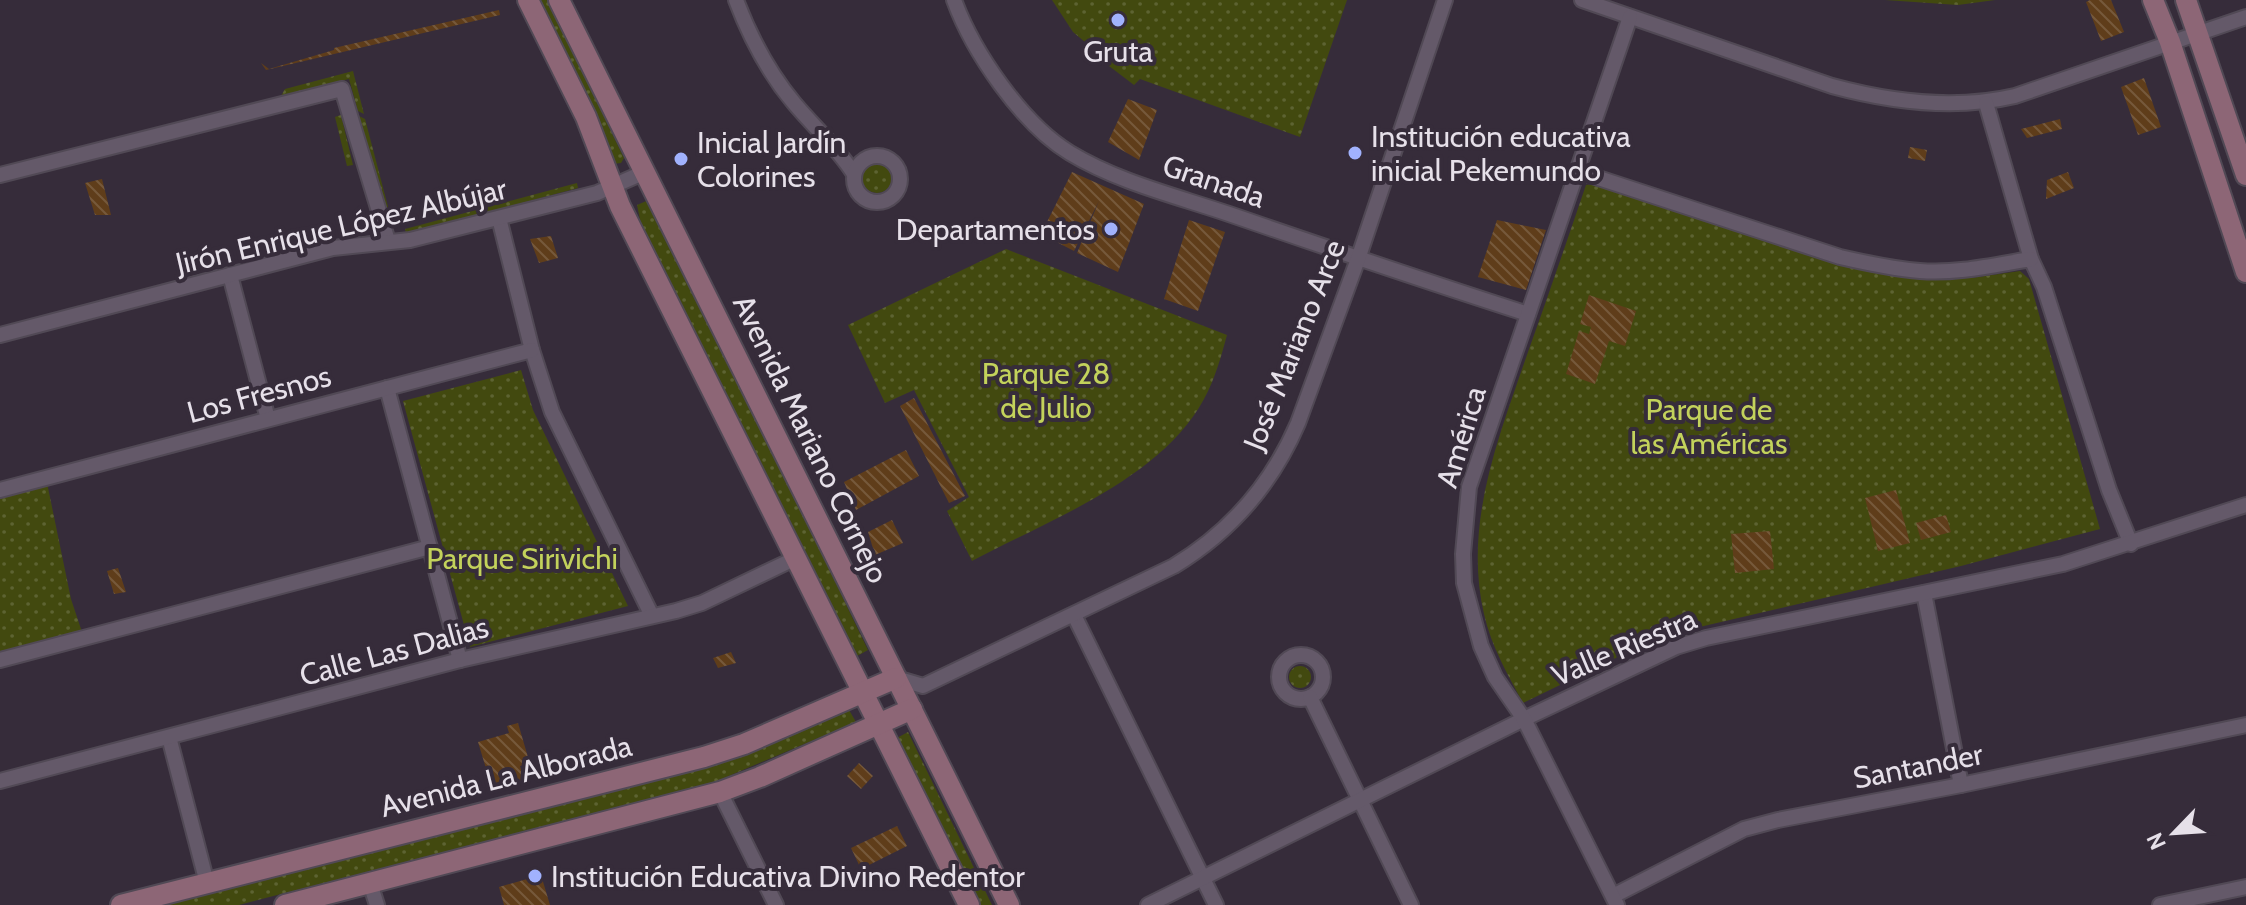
<svg xmlns="http://www.w3.org/2000/svg" width="2246" height="905" viewBox="0 0 2246 905" font-family="Cabin,sans-serif">
<defs>
<pattern id="green-dots" width="8" height="8" patternUnits="userSpaceOnUse" patternTransform="scale(2)"><rect width="8" height="8" fill="#42490f"/><path d="M2 2h.1M6 6h.1" fill="none" stroke="#5d6332" stroke-width="1.8" stroke-linecap="round"/></pattern>
<pattern id="building-back-hatch" width="6" height="6" patternUnits="userSpaceOnUse" patternTransform="scale(2)"><rect width="6" height="6" fill="#5f3d1a"/><path d="M-1 5l2 2M0 0l6 6M5-1l2 2" fill="none" stroke="#76593b"/></pattern>
</defs>
<rect width="100%" height="100%" fill="#362c3a"/>
<g fill="url(#green-dots)">
<polygon points="539,0 548,0 624,158 621,163 613,164"/>
<polygon points="1052,0 1347,0 1300,137 1140,79 1134,85 1092,53 1092,48 1073,32"/>
<polygon points="1885,0 1995,0 1958,5"/>
<polygon points="353,71 364,114 358,111 349,79 281,96 285,89"/>
<polygon points="341,115 353,165 347,166 335,117"/>
<polygon points="359,116 365,119 392,222 386,223"/>
<circle cx="877" cy="178" r="15"/>
<polygon points="577,183 578,188 406,234 405,229"/>
<path d="M1598 183 1832 263 1905 277 1971 278 2020 271 2029 279 2100 529 1961 566 1661 636 1523 703C1508 675 1491 646 1484 614 1463 523 1499 437 1528 352 1548 296 1567 241 1586 185Z"/>
<polygon points="651,199 868,650 850,660 642,229 637,205"/>
<path d="M1006 249 1227 335C1221 357 1215 379 1204 399 1161 479 1049 520 972 561L947 511 969 497 914 390 885 403 848 325Z"/>
<polygon points="521,370 533,410 628,606 470,647 403,401"/>
<polygon points="46,478 71,599 84,638 0,660 0,495"/>
<circle cx="1300" cy="677" r="11"/>
<polygon points="845,703 856,722 717,781 239,905 151,905 711,762"/>
<polygon points="908,732 992,905 972,905 891,741"/>
</g>
<g fill="url(#building-back-hatch)">
<polygon points="2090,0 2111,0 2124,32 2101,41 2086,2"/>
<polygon points="499,10 500,15 266,70 261,63 269,69 334,50 334,48"/>
<polygon points="2144,78 2161,127 2138,135 2121,87"/>
<polygon points="1128,99 1157,110 1139,160 1108,142"/>
<polygon points="2060,119 2062,129 2027,138 2021,129"/>
<polygon points="1910,147 1927,150 1925,161 1908,158"/>
<polygon points="1072,172 1144,204 1118,272 1077,253 1099,201 1074,251 1041,234"/>
<polygon points="2068,172 2074,188 2046,199 2047,180"/>
<polygon points="102,179 111,215 95,215 85,183"/>
<polygon points="1189,220 1225,232 1198,311 1164,299"/>
<polygon points="1497,220 1546,230 1526,290 1478,277"/>
<polygon points="551,236 558,258 539,263 530,239"/>
<polygon points="1589,295 1636,311 1625,346 1609,341 1595,384 1566,374 1579,331 1589,334 1591,327 1580,324"/>
<polygon points="914,398 965,496 949,503 900,406"/>
<polygon points="906,450 919,476 856,510 844,482"/>
<polygon points="1896,490 1910,543 1878,551 1865,498"/>
<polygon points="1946,515 1951,532 1921,540 1916,523"/>
<polygon points="892,520 903,543 875,555 868,532"/>
<polygon points="1770,531 1774,569 1735,573 1731,534"/>
<polygon points="118,568 126,592 114,594 107,571"/>
<polygon points="731,652 736,663 718,668 713,658"/>
<polygon points="518,723 530,764 520,766 525,782 500,789 498,783 491,785 478,742 509,733 507,726"/>
<polygon points="859,763 873,776 861,789 847,776"/>
<polygon points="897,826 907,846 861,869 851,848"/>
<polygon points="541,875 550,905 504,905 499,887"/>
</g>
<g fill="none" stroke-linecap="round" stroke-linejoin="round">
<g stroke="#514955" stroke-width="18">
<g id="street">
<path d="M736 0C750 37 768 72 794 103 814 127 837 147 854 174"/>
<path d="M954 0C973 52 1022 124 1070 153 1118 182 1176 196 1229 214 1328 248 1428 282 1528 314"/>
<path d="M1582 0 1832 86C1891 102 1955 110 2015 96L2246 17"/>
<polyline points="1986,103 2031,259 2044,287 2109,490 2131,544"/>
<circle cx="877" cy="179" r="23"/>
<path d="M1577 171 1840 257C1866 263 1893 269 1920 271 1957 274 1994 265 2031 259"/>
<polyline points="0,175 342,89 388,241"/>
<polyline points="499,218 532,350 552,412 652,616"/>
<polyline points="230,275 268,419"/>
<polyline points="0,335 333,248 410,240 597,193 645,172"/>
<polyline points="387,388 460,660"/>
<polyline points="0,490 532,350"/>
<polyline points="1924,593 1961,785"/>
<polyline points="1074,615 1216,905"/>
<circle cx="1301" cy="677" r="22"/>
<polyline points="0,660 430,547"/>
<path d="M896 678 923 686 1174 566C1230 532 1272 484 1298 423L1358 259 1445 0"/>
<polyline points="1310,697 1411,905"/>
<polyline points="169,737 207,883"/>
<polyline points="0,781 460,660 676,611 702,603 796,558"/>
<polyline points="720,792 776,905"/>
<polyline points="370,883 377,905"/>
<polyline points="1613,896 1744,829 1778,820 1961,785 2246,725"/>
<polyline points="1148,905 1524,719 1676,647 1706,638 2063,564 2246,505"/>
<polyline points="1617,905 1524,719 1495,677 1481,646 1464,583 1463,554 1469,487 1630,17"/>
<polyline points="2160,905 2246,887"/>
</g>
</g>
<g stroke="#514955" stroke-width="24">
<g id="secondary">
<polyline points="528,0 586,117 620,206 969,905"/>
<polyline points="559,0 1009,905"/>
<polyline points="2153,0 2170,42 2246,272"/>
<polyline points="2186,0 2246,175"/>
<polyline points="121,905 704,757 744,744 896,678"/>
<polyline points="285,905 720,792 760,777 912,709"/>
</g>
</g>
<use href="#street" stroke="#645969" stroke-width="14"/>
<use href="#secondary" stroke="#8d6676" stroke-width="20"/>
</g>
<g fill="#a1b2fd" stroke="#362c3a" stroke-width="3">
<circle cx="1118" cy="20" r="8"/>
<circle cx="1355" cy="153" r="8"/>
<circle cx="681" cy="159" r="8"/>
<circle cx="1111" cy="229" r="8"/>
<circle cx="535" cy="876" r="8"/>
</g>
<g text-anchor="middle" dominant-baseline="central" stroke-width="8" stroke-linejoin="round" paint-order="stroke">
<g font-size="30" fill="#e6e0e9" stroke="#362c3a" text-anchor="start">
<text x="1118" y="51" text-anchor="middle">Gruta</text>
<text x="1371" y="136">Institución educativa<tspan x="1371" dy="34">inicial Pekemundo</tspan></text>
<text x="697" y="142">Inicial Jardín<tspan x="697" dy="34">Colorines</tspan></text>
<text x="1095" y="229" text-anchor="end">Departamentos</text>
<text x="551" y="876">Institución Educativa Divino Redentor</text>
</g>
<g font-size="30" fill="#e6e0e9" stroke="#362c3a">
<text transform="translate(1214 181) rotate(19)">Granada</text>
<text transform="translate(341 226) rotate(-13)">Jirón Enrique López Albújar</text>
<text transform="translate(1294 345) rotate(-68)">José Mariano Arce</text>
<text transform="translate(259 394) rotate(-15)">Los Fresnos</text>
<text transform="translate(1461 437) rotate(-73)">América</text>
<text transform="translate(811 439) rotate(64)">Avenida Mariano Cornejo</text>
<text transform="translate(1624 647) rotate(-23)">Valle Riestra</text>
<text transform="translate(394 651) rotate(-15)">Calle Las Dalias</text>
<text transform="translate(1918 766) rotate(-11)">Santander</text>
<text transform="translate(506 776) rotate(-14)">Avenida La Alborada</text>
</g>
<g font-size="30" fill="#c3d25b" stroke="#362c3a">
<text x="1046" y="373">Parque 28<tspan x="1046" dy="34">de Julio</tspan></text>
<text x="1709" y="409">Parque de<tspan x="1709" dy="34">las Américas</tspan></text>
<text x="522" y="558">Parque Sirivichi</text>
</g>
</g>
<g transform="translate(2174 833) rotate(245)" stroke="#362c3a" stroke-width="6" paint-order="stroke">
<path d="M0-6L14 30L0 20L-14 30Z" fill="#e6e0e9"/>
<text y="-12" font-size="22" font-weight="bold" text-anchor="middle" fill="#e6e0e9">N</text>
</g>
</svg>
